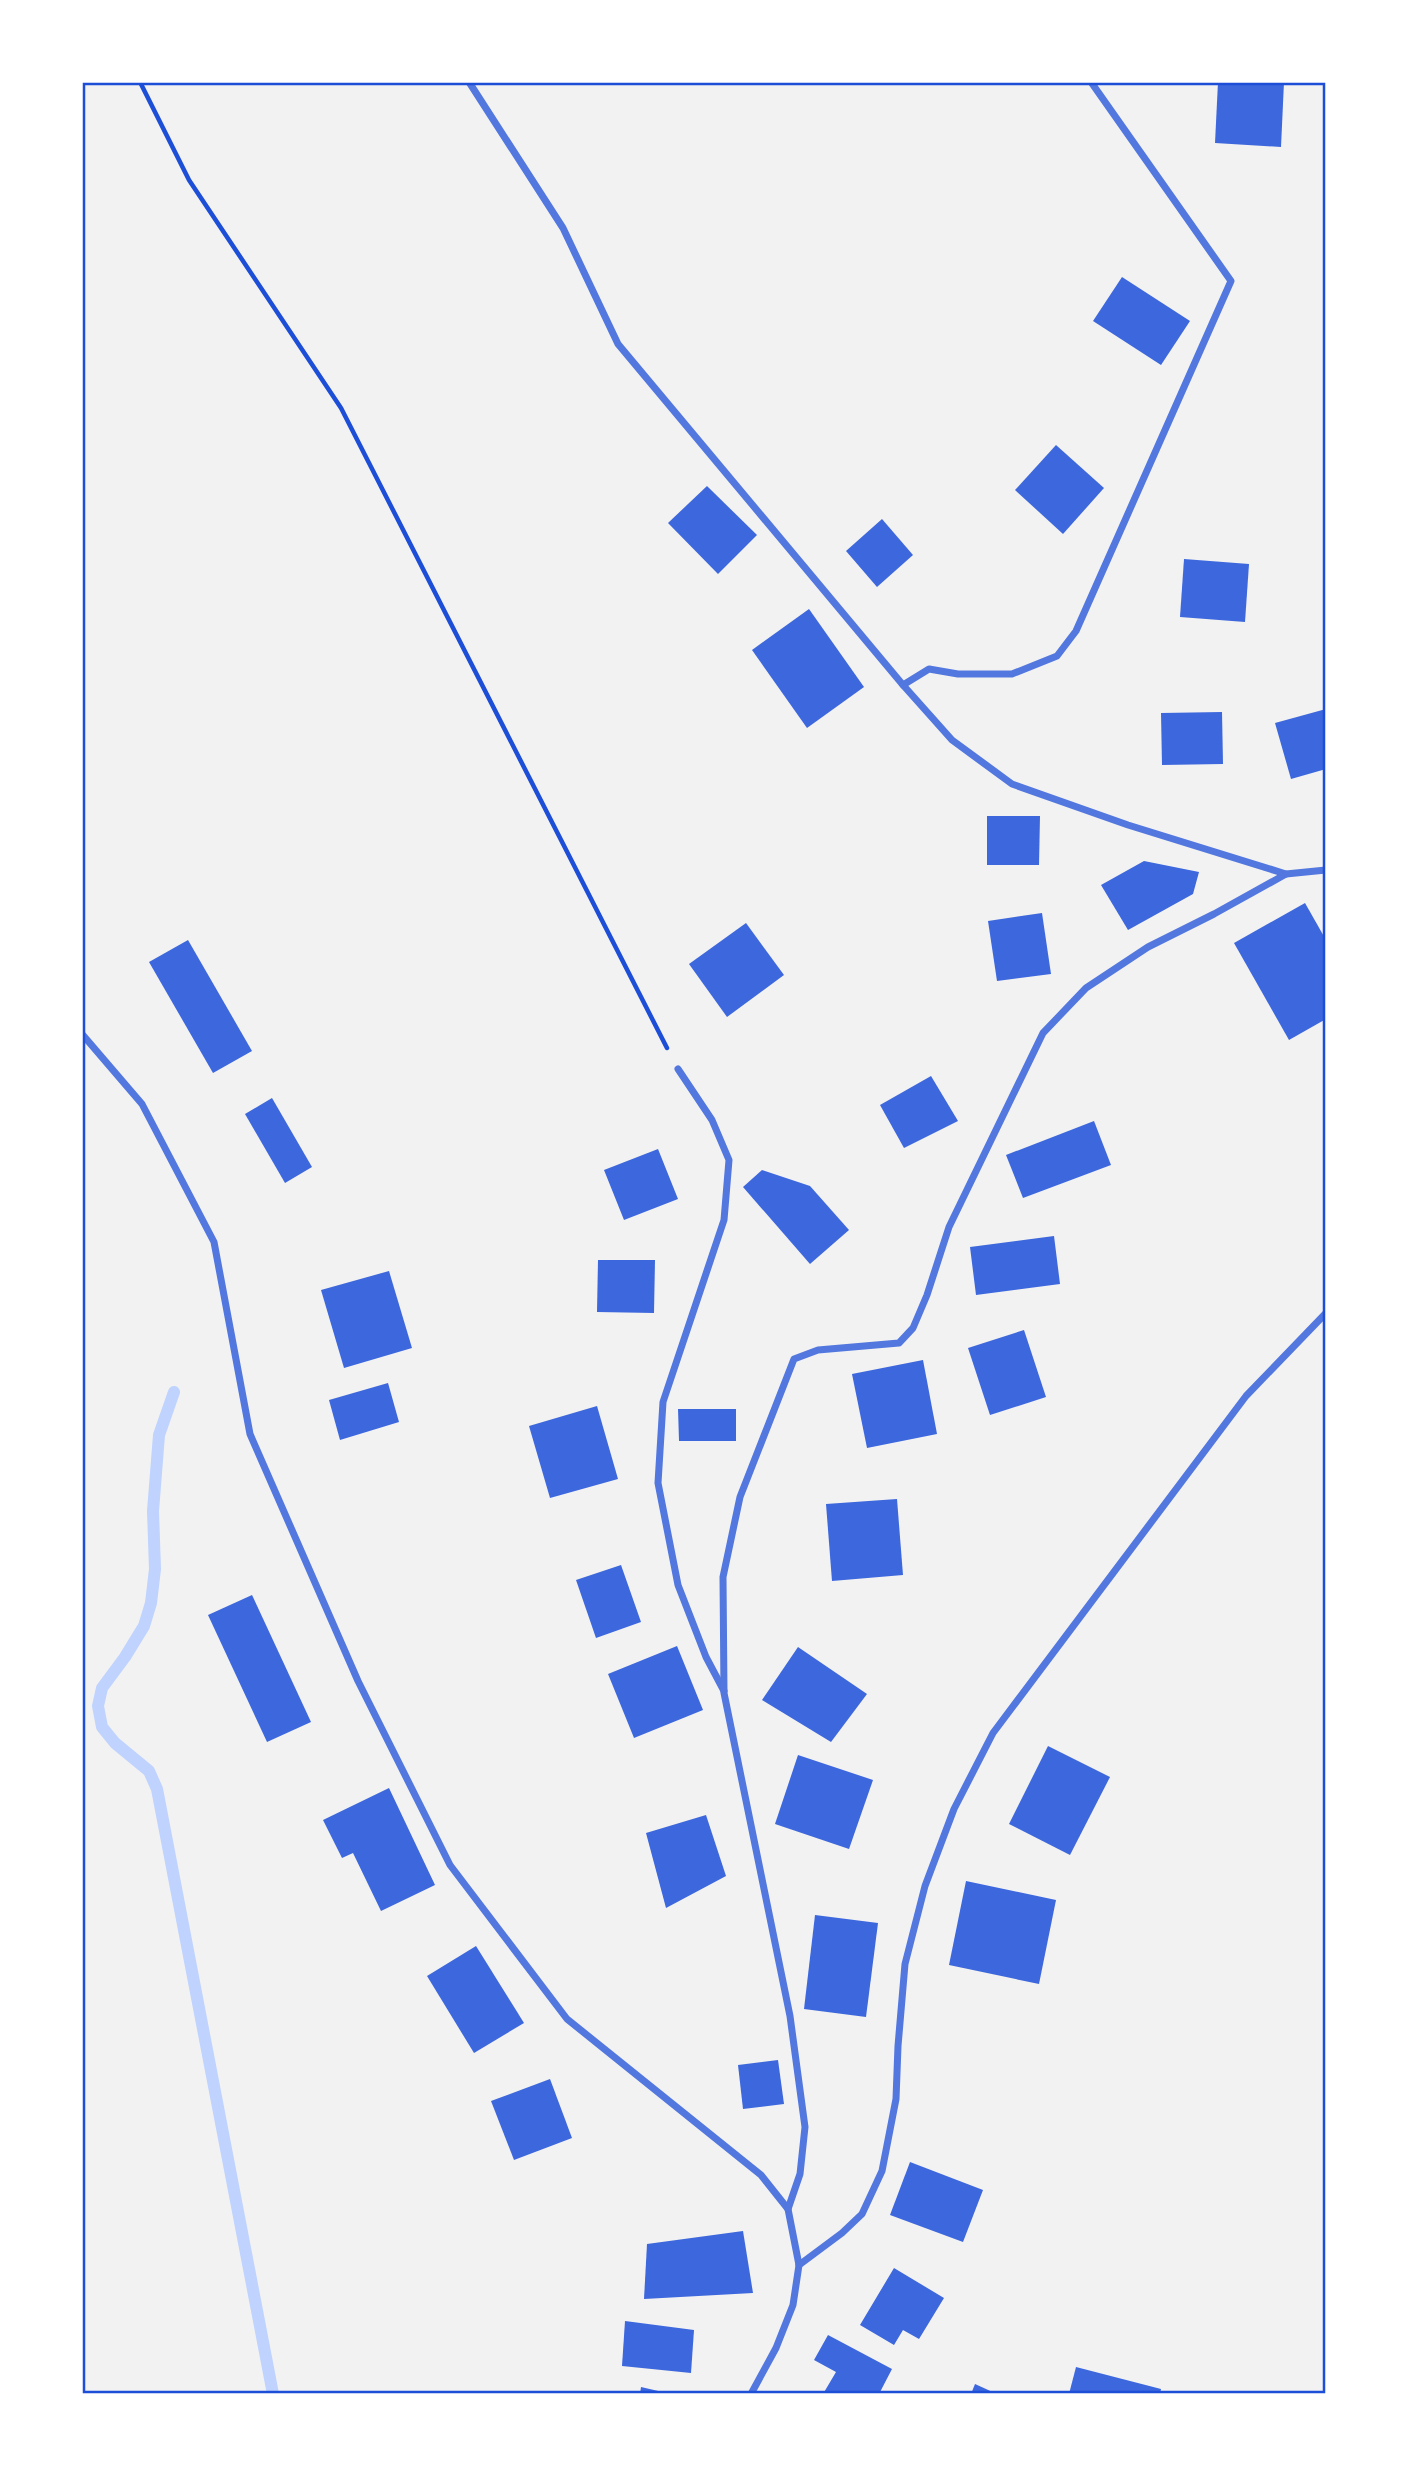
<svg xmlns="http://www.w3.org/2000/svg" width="1408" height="2476" viewBox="0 0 1408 2476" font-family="Jost,sans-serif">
<rect width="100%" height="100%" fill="#f2f2f2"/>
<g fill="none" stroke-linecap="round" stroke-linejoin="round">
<polyline stroke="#bfd3fe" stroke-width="12" points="174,1392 159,1435 153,1511 155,1569 151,1603 144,1626 125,1657 102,1688 98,1706 102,1727 115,1743 149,1771 157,1789 273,2394"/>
</g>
<g fill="#3d67dc">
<polygon points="1218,82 1284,82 1281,147 1215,143"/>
<polygon points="1122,277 1190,321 1161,365 1093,321"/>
<polygon points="1056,445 1104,488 1063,534 1015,490"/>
<polygon points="707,486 757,535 718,574 668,523"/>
<polygon points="882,519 913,555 877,587 846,551"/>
<polygon points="1184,559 1249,564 1245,622 1180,617"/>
<polygon points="809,609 864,687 807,728 752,650"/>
<polygon points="1326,709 1326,769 1291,779 1275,723"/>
<polygon points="1222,712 1223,764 1162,765 1161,713"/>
<polygon points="987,816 1040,816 1039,865 987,865"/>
<polygon points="1144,861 1199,872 1193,894 1128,930 1101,885"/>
<polygon points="1305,903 1326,940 1326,1019 1289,1040 1234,943"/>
<polygon points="1042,913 1051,974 997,981 988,921"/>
<polygon points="746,923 784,975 727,1017 689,964"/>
<polygon points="188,940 252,1051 213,1073 149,962"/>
<polygon points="931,1076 958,1121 904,1148 880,1105"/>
<polygon points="272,1098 312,1167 285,1183 245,1114"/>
<polygon points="1094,1121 1111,1165 1023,1198 1006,1155"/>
<polygon points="658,1149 678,1199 624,1220 604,1170"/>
<polygon points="762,1170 810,1186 849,1230 810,1264 743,1187"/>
<polygon points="1054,1236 1060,1284 976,1295 970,1247"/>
<polygon points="598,1260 655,1260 654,1313 597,1312"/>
<polygon points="389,1271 412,1348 344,1368 321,1290"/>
<polygon points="1024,1330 1046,1397 990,1415 968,1348"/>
<polygon points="923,1360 937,1434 867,1448 852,1374"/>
<polygon points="388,1383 399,1422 340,1440 329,1400"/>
<polygon points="597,1406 618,1479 550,1498 529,1426"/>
<polygon points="678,1409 736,1409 736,1441 679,1441"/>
<polygon points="897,1499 903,1575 832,1581 826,1504"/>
<polygon points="621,1565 641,1622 596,1638 576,1580"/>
<polygon points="252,1595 311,1722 267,1742 208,1615"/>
<polygon points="677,1646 703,1710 634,1738 608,1674"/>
<polygon points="798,1647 867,1694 831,1742 762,1700"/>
<polygon points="1048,1746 1110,1777 1070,1855 1009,1824"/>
<polygon points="798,1755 873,1780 849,1849 775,1824"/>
<polygon points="389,1788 435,1885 381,1911 353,1853 342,1858 323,1820"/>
<polygon points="706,1815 726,1876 666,1908 646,1833"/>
<polygon points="966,1881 1056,1900 1039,1984 949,1965"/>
<polygon points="815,1915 878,1923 866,2017 804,2009"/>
<polygon points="476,1946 524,2023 474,2053 427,1976"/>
<polygon points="778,2060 784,2104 743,2109 738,2065"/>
<polygon points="550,2079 572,2138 514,2160 491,2101"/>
<polygon points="910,2162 983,2190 963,2242 890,2215"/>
<polygon points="743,2231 753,2293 644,2299 647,2244"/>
<polygon points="894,2268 944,2298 919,2339 903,2330 894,2345 860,2325"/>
<polygon points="625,2321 694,2330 691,2373 622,2366"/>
<polygon points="828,2335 892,2369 879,2394 823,2394 836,2372 814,2360"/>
<polygon points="1076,2367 1161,2389 1160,2394 1069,2394"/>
<polygon points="975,2384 997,2394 971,2394"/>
<polygon points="641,2387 667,2393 667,2394 640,2394"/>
</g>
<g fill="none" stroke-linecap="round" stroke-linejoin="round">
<polyline stroke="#1d4ed8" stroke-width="4.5" points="140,82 189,180 341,408 667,1048"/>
<g stroke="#5277de" stroke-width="7">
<polyline points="469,82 563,228 618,344 903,685 952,740 1012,784 1128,825 1286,874"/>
<polyline points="903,685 929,669 958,674 1012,674 1057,656 1076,631 1231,281 1091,82"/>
<polyline points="82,1034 142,1104 214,1242 250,1434 358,1681 450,1865 567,2019 761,2175 788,2209 799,2265 793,2305 776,2348 751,2394"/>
<polyline points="678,1069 712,1120 729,1160 724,1220 663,1402 658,1483 678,1585 706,1657 724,1691"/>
<polyline points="788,2209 800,2174 805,2127 790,2016 724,1693 723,1577 740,1497 794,1359 818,1350 899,1343 913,1328 927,1295 949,1227 1043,1033 1086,988 1148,947 1214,914 1286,874 1326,870"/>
<polyline points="799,2265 842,2233 862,2214 882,2171 896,2099 898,2046 905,1964 925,1886 954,1809 993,1733 1246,1396 1326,1313"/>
</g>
</g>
<rect width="1408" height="2476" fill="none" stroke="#ffffff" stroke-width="168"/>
<rect x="84" y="84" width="1240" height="2308" fill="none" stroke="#1d4ed8" stroke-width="2.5"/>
</svg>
